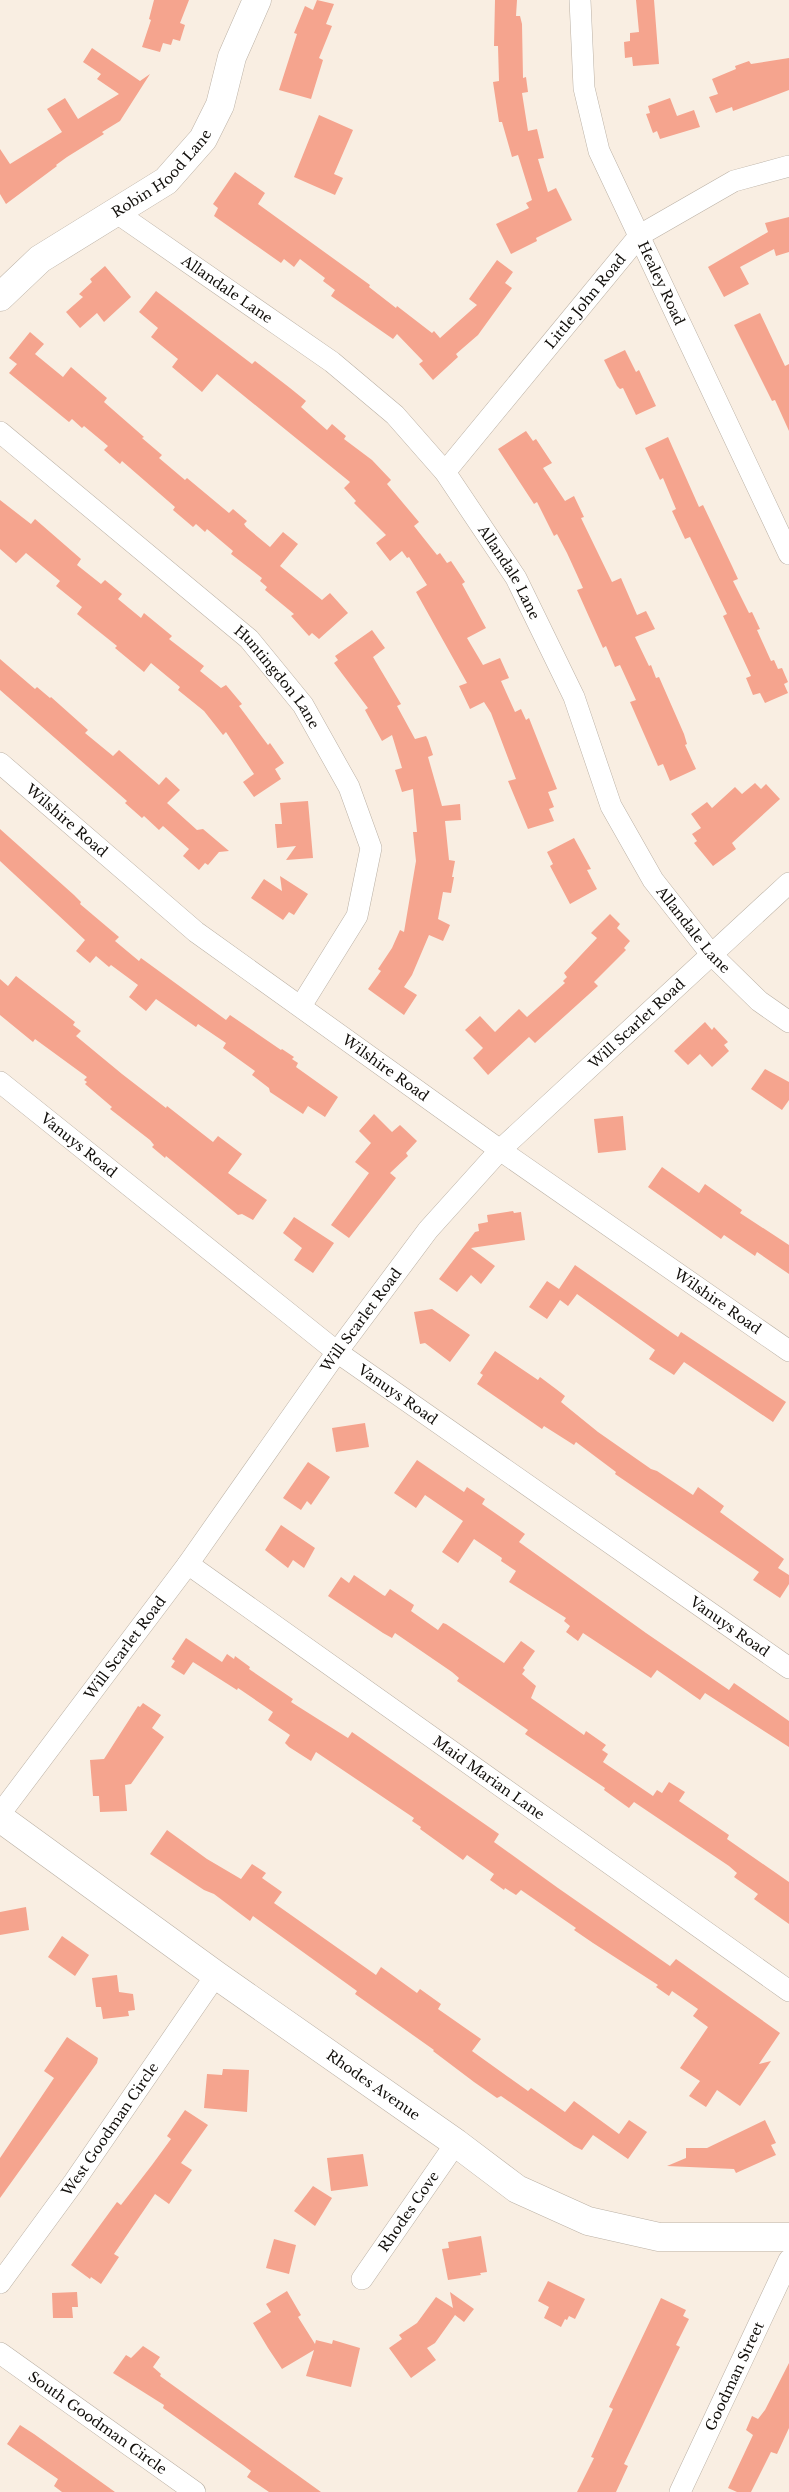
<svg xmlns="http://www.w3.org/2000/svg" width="789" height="2492" viewBox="0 0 789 2492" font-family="'Libre Baskerville',serif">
<rect width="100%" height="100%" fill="#f9eee2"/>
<g fill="#f5a48e">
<polygon points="154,0 189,0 180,23 185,25 180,41 173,39 171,45 163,43 160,52 142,47 151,20 149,19"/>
<polygon points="317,0 334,4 326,24 332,26 319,58 323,60 311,99 279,90 297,34 294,33 305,6 313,10"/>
<polygon points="495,0 517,0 516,16 520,16 522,24 523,78 526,77 528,92 522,93 528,131 537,129 544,158 538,159 548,192 556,188 572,220 536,238 537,241 511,254 496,224 529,208 526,203 532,200 518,155 512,157 502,122 499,122 493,82 499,81 498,46 494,46"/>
<polygon points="636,0 654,0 659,64 633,66 632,57 625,58 624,42 630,41 630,33 639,32"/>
<polygon points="92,48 140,81 150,74 120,121 102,132 104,134 67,157 56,165 57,166 6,204 0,194 0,149 10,164 62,132 47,109 65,98 78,119 119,94 97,79 101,74 83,62"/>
<polygon points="789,58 789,90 733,111 732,107 716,113 709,97 718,94 712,79 736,69 735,66 749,61 751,64"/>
<polygon points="670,98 677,116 694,110 700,127 660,139 657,131 653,133 646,114 650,113 648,106"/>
<polygon points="319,115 353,130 334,174 343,178 335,195 294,177"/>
<polygon points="235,172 265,193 258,204 370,285 369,287 396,308 397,306 432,333 434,331 440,338 477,305 469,299 497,260 513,272 505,283 512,288 478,335 456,354 458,357 433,380 419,364 423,361 397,334 393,339 331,296 335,290 323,281 325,278 300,259 294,267 284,259 281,263 214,216 218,208 213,204"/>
<polygon points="789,217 789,252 776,256 774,249 740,267 749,284 724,297 708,267 768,232 765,223"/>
<polygon points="105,266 131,297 104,322 97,313 80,328 66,312 83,297 79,294 92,282 90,279"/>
<polygon points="156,291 252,364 255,361 290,388 306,401 301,407 327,430 332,424 346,436 344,439 372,460 391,480 387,484 419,522 414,526 437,555 440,553 447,563 451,561 465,582 462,584 486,628 467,638 483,665 500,658 509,678 501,681 515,712 521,709 526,720 529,718 557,789 548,792 554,807 549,809 554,821 528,829 508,781 516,779 491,713 484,702 470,709 459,686 467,683 416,592 427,585 409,557 407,558 402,551 390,561 376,543 386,535 354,503 356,501 344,488 350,482 217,374 202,392 172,367 178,359 151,337 158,328 139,312"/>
<polygon points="760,313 785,366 789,364 789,431 775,400 772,401 734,325"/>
<polygon points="30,332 44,344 35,354 63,377 71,367 107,398 104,402 144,437 142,438 162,455 159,458 185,480 187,478 229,513 233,509 247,521 244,524 246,527 270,547 283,532 298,544 280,566 322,600 330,593 348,613 319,639 312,633 309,636 291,616 294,614 265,590 267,587 260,581 262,578 231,554 233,551 207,529 205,532 196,524 193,527 173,510 175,507 122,461 120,464 104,450 108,446 84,426 82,428 72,419 69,422 9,373 17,364 9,358"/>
<polygon points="625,350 636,372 639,370 656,406 636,415 623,388 620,389 617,386 604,360"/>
<polygon points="526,431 533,441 536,439 552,463 543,468 565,501 574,496 584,517 581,518 612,582 621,578 637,615 646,611 655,629 635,637 649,666 651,665 656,678 659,677 684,734 687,744 685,745 696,769 670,781 663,764 658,766 630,702 636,700 620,665 615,667 606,646 603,648 577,590 583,588 567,553 557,534 554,536 537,502 534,504 498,449"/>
<polygon points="668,437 699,507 703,505 732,566 738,579 733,581 749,613 752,612 760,629 757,630 771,661 774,660 778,669 782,668 788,682 784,684 788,693 765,703 760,693 753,695 746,678 751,676 723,616 727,614 690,537 685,539 672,511 676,509 663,478 660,480 645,448"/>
<polygon points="0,500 31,524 35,519 81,559 77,565 101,584 105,580 122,594 118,599 141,618 144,613 172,636 169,639 204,666 200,671 221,688 226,685 242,704 239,706 268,745 270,743 284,763 275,769 281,779 254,797 243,782 254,774 226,732 223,735 204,711 178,690 180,687 151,663 144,672 115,648 117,646 77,614 82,607 56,586 60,581 26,553 16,563 0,549"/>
<polygon points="372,630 385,648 373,657 401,704 397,706 415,739 426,736 428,740 433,755 428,757 442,806 460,804 461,820 445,821 449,860 455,861 452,877 454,877 451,893 443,892 438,919 450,925 443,941 429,935 412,975 404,987 417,995 404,1015 368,989 381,971 378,969 392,948 400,930 404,932 416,861 413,832 417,832 413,789 402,792 395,770 402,768 392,735 382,741 365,710 368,708 334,663 338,660 335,656"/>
<polygon points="0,659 35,689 37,687 50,698 51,697 88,730 85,733 113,756 119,750 159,785 166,777 180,790 167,803 197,830 203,829 229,851 219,852 208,865 205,863 199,870 183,856 189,849 163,826 159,830 144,816 142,818 125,803 127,801 0,690"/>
<polygon points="755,783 761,789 766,784 780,799 732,843 736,849 713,866 694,843 697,841 692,834 701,828 691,814 707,802 712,808 735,787 742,794"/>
<polygon points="308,801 313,858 286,860 296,846 277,848 275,824 282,824 280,803"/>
<polygon points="0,829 74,895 81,902 80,904 119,937 115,941 139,961 141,958 226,1020 230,1015 281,1050 282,1049 294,1057 292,1059 298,1063 296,1067 338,1097 325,1117 308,1106 303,1114 270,1092 269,1088 252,1075 255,1071 223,1048 226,1043 198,1024 196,1027 156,999 146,1011 129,997 138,985 111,965 109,967 96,956 90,963 76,951 85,940 0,861"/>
<polygon points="574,838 591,869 587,870 597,889 570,904 550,866 553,864 547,852"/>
<polygon points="280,876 308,894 294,915 289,912 283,920 251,898 264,879 282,891"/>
<polygon points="610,914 620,924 617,928 630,941 624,948 626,950 594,982 598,986 546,1033 535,1043 529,1037 488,1075 473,1058 483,1048 465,1030 480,1016 495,1032 519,1009 527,1017 565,983 563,981 567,977 564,973 597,938 591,933"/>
<polygon points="16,976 75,1022 73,1025 81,1031 76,1036 122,1074 166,1108 167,1106 213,1142 218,1136 242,1154 228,1173 267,1200 253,1220 242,1214 238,1215 166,1156 165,1158 152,1147 154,1145 150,1140 110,1109 112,1107 85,1084 87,1082 84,1080 87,1077 35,1039 33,1042 0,1015 0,979 8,986"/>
<polygon points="705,1022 712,1030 714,1027 728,1042 724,1045 729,1051 712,1067 700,1054 688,1065 674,1051"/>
<polygon points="765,1069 789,1082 789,1100 782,1110 751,1089"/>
<polygon points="374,1114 392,1132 400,1125 417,1141 406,1153 408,1156 390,1173 396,1178 349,1238 331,1225 369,1173 355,1162 371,1143 359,1131"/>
<polygon points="623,1116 626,1150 598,1153 594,1119"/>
<polygon points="662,1167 699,1193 705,1184 742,1210 740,1213 789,1245 789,1274 757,1252 755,1256 724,1235 721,1239 648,1187"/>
<polygon points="513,1211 514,1213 521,1212 525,1240 471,1248 495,1266 481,1284 471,1275 457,1292 439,1279 475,1232 479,1231 478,1224 488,1222 487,1215"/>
<polygon points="294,1217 334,1243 313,1273 294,1260 302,1248 283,1233"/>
<polygon points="575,1265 678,1337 681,1332 786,1402 773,1422 684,1362 674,1375 649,1359 655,1350 577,1294 568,1306 560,1300 547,1319 529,1307 547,1281 559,1289"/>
<polygon points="432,1309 470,1335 450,1362 425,1343 420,1344 414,1312"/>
<polygon points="495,1351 538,1380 540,1377 556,1389 565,1396 561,1402 598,1432 651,1469 657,1471 693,1495 698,1487 724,1506 720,1512 784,1559 778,1568 789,1575 789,1584 780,1598 753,1580 759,1572 615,1474 616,1472 576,1442 574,1445 544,1426 542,1429 477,1384 483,1375 480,1373"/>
<polygon points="365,1423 369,1447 336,1452 332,1428"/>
<polygon points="417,1460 464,1492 467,1487 485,1499 482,1504 525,1534 519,1542 646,1633 729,1690 734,1683 789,1721 789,1747 705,1693 700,1700 657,1670 651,1678 583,1633 578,1641 566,1632 570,1626 564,1621 566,1618 509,1582 516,1571 501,1561 502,1558 474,1539 458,1563 442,1552 463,1521 425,1495 416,1508 394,1493"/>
<polygon points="308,1462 330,1477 311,1505 307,1501 301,1510 283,1498"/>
<polygon points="281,1525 315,1548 304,1568 293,1560 288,1568 265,1550"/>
<polygon points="354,1575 383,1595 385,1596 390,1589 414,1605 411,1611 438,1630 443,1623 446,1624 504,1663 521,1641 535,1651 523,1668 525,1670 522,1674 536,1686 531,1698 584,1735 586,1731 606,1745 602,1750 608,1754 603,1762 653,1796 657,1790 662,1793 669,1782 685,1792 679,1801 729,1835 727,1839 789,1882 789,1924 754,1899 758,1894 734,1877 737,1873 729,1866 634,1802 629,1808 604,1790 605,1788 525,1734 528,1730 457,1681 459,1678 452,1672 395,1633 392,1638 383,1633 328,1596 341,1577 349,1583"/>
<polygon points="186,1638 222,1662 227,1654 234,1659 235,1656 250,1667 249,1669 293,1699 291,1702 348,1738 352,1732 499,1834 494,1842 558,1888 670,1966 676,1959 780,2033 759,2064 771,2061 740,2106 717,2090 706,2107 689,2096 700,2081 680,2068 708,2027 693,2016 698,2009 672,1991 669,1996 656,1987 658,1985 593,1943 574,1930 576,1928 521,1890 516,1895 505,1888 504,1890 490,1880 494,1874 467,1855 463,1860 420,1829 421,1827 412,1821 414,1818 316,1752 311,1761 289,1747 285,1743 290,1735 268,1720 273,1712 238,1688 237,1690 193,1662 184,1675 171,1667 175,1661 172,1659"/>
<polygon points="143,1703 161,1715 152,1728 164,1737 131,1784 125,1785 127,1811 100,1812 99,1796 93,1796 90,1760 104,1759 138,1706 140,1707"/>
<polygon points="167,1830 207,1859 241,1879 252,1864 266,1873 262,1878 282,1892 274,1903 376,1975 381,1967 417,1993 420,1989 441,2004 438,2009 481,2039 472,2051 528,2091 531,2088 565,2112 574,2101 619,2134 629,2120 647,2132 628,2159 593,2135 582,2150 574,2146 501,2096 497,2098 474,2082 433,2051 434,2050 355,1994 357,1991 253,1916 250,1921 214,1894 204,1890 150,1854"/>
<polygon points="26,1907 29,1930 0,1935 0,1912"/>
<polygon points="62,1936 89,1955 75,1976 48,1957"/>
<polygon points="117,1975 119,1992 133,1994 135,2010 128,2011 129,2016 103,2019 101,2007 96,2007 92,1978"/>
<polygon points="67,2037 98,2058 97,2063 0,2198 0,2158 54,2078 44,2071"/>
<polygon points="223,2069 249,2070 247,2112 204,2108 207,2074 222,2075"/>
<polygon points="185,2110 208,2125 181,2163 192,2170 169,2204 155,2194 114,2254 119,2257 101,2284 91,2277 90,2279 71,2265 117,2202 121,2205 152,2165 171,2139 167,2136"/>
<polygon points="765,2120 776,2143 771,2145 776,2155 736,2173 734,2169 667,2166 686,2158 686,2148 707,2148"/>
<polygon points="363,2154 368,2186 331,2191 327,2158"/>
<polygon points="313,2186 332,2198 315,2226 294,2211"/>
<polygon points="481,2236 487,2272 480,2273 481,2275 448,2280 442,2249 449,2248 448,2242"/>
<polygon points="274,2239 296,2245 289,2274 266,2268"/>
<polygon points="548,2281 585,2299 575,2319 569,2316 567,2320 565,2319 561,2327 544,2318 549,2307 538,2301"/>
<polygon points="287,2291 301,2315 298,2317 315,2344 316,2340 332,2344 333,2340 360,2348 351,2387 306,2376 314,2350 282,2369 268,2348 253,2323 271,2312 266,2304"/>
<polygon points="77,2292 78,2307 72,2307 73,2318 53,2318 52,2293"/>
<polygon points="450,2292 474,2309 464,2322 455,2315 435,2343 427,2348 436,2360 411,2378 389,2348 402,2339 399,2335 417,2323 436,2297 453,2308"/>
<polygon points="661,2298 686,2310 683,2316 689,2319 676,2345 680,2347 676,2355 624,2464 628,2466 616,2492 577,2492 594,2458 591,2457 613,2409 609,2407"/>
<polygon points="143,2346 160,2357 153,2367 161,2374 160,2376 321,2492 269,2492 247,2477 251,2471 243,2465 163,2408 164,2405 113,2373 126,2355 131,2358"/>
<polygon points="789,2363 789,2428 777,2454 771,2452 751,2492 737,2492 728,2488 753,2435 746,2430 752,2416 758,2419 765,2410"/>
<polygon points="20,2425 34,2434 115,2492 62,2492 54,2486 58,2479 7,2444"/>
</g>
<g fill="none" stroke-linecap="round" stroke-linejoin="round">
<g stroke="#bbb1a5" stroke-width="22">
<g id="street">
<path id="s1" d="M580 0 584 88 599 151 789 554"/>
<path id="s2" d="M117 213 332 362 395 415 445 472 516 578 574 697 611 806 653 880 711 954 759 1001 789 1022"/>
<path id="s3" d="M0 432 249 639 303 705 349 787 371 848 357 916 301 1006"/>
<path id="s4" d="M445 472 640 235 734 181 789 166"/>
<path id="s5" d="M0 763 196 932 500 1150 789 1351"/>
<path id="s6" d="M0 1082 337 1352 789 1668"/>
<path id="s7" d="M188 1564 789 1991"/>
<path id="s8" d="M0 1814 188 1564 337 1352 428 1230 500 1150 789 883"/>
<path id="s9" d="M362 2279 456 2143"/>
<path id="s10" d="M0 2283 74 2182 216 1975"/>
<path id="s11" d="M0 2353 195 2492"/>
<path id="s12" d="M680 2492 789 2260"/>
</g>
</g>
<g stroke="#bbb1a5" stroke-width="29">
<g id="secondary">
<path id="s13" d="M0 297 40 259 166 181 203 139 220 105 232 57 257 0"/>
<path id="s14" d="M0 1818 216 1975 456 2143 517 2189 588 2221 659 2237H789"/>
</g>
</g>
<use href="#street" stroke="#fff" stroke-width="21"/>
<use href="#secondary" stroke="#fff" stroke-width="28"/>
</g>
<g text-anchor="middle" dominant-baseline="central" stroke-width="4" stroke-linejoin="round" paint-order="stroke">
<g font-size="14" fill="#110e0a" stroke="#fff">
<text stroke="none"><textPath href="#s13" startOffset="205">Robin Hood Lane</textPath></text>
<text stroke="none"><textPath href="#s1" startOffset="299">Healey Road</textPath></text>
<text stroke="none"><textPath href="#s2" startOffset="134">Allandale Lane</textPath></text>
<text stroke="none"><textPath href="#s4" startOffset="221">Little John Road</textPath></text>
<text stroke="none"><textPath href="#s2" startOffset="539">Allandale Lane</textPath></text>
<text stroke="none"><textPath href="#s3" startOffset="371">Huntingdon Lane</textPath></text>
<text stroke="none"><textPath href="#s5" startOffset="88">Wilshire Road</textPath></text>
<text stroke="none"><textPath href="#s2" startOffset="944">Allandale Lane</textPath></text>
<text stroke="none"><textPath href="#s8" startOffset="1018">Will Scarlet Road</textPath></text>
<text stroke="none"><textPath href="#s5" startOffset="492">Wilshire Road</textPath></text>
<text stroke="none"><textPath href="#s6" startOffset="101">Vanuys Road</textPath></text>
<text stroke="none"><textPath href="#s5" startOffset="898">Wilshire Road</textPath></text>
<text stroke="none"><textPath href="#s8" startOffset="612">Will Scarlet Road</textPath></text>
<text stroke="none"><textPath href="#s6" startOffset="506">Vanuys Road</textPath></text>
<text stroke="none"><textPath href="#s6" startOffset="911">Vanuys Road</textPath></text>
<text stroke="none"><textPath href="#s8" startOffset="208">Will Scarlet Road</textPath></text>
<text stroke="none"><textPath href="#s7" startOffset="369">Maid Marian Lane</textPath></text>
<text stroke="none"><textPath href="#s14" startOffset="459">Rhodes Avenue</textPath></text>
<text stroke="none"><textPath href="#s10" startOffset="189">West Goodman Circle</textPath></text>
<text stroke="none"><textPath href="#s9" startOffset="82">Rhodes Cove</textPath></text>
<text stroke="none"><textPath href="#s12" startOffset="128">Goodman Street</textPath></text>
<text stroke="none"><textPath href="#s11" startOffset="120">South Goodman Circle</textPath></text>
</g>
</g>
</svg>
